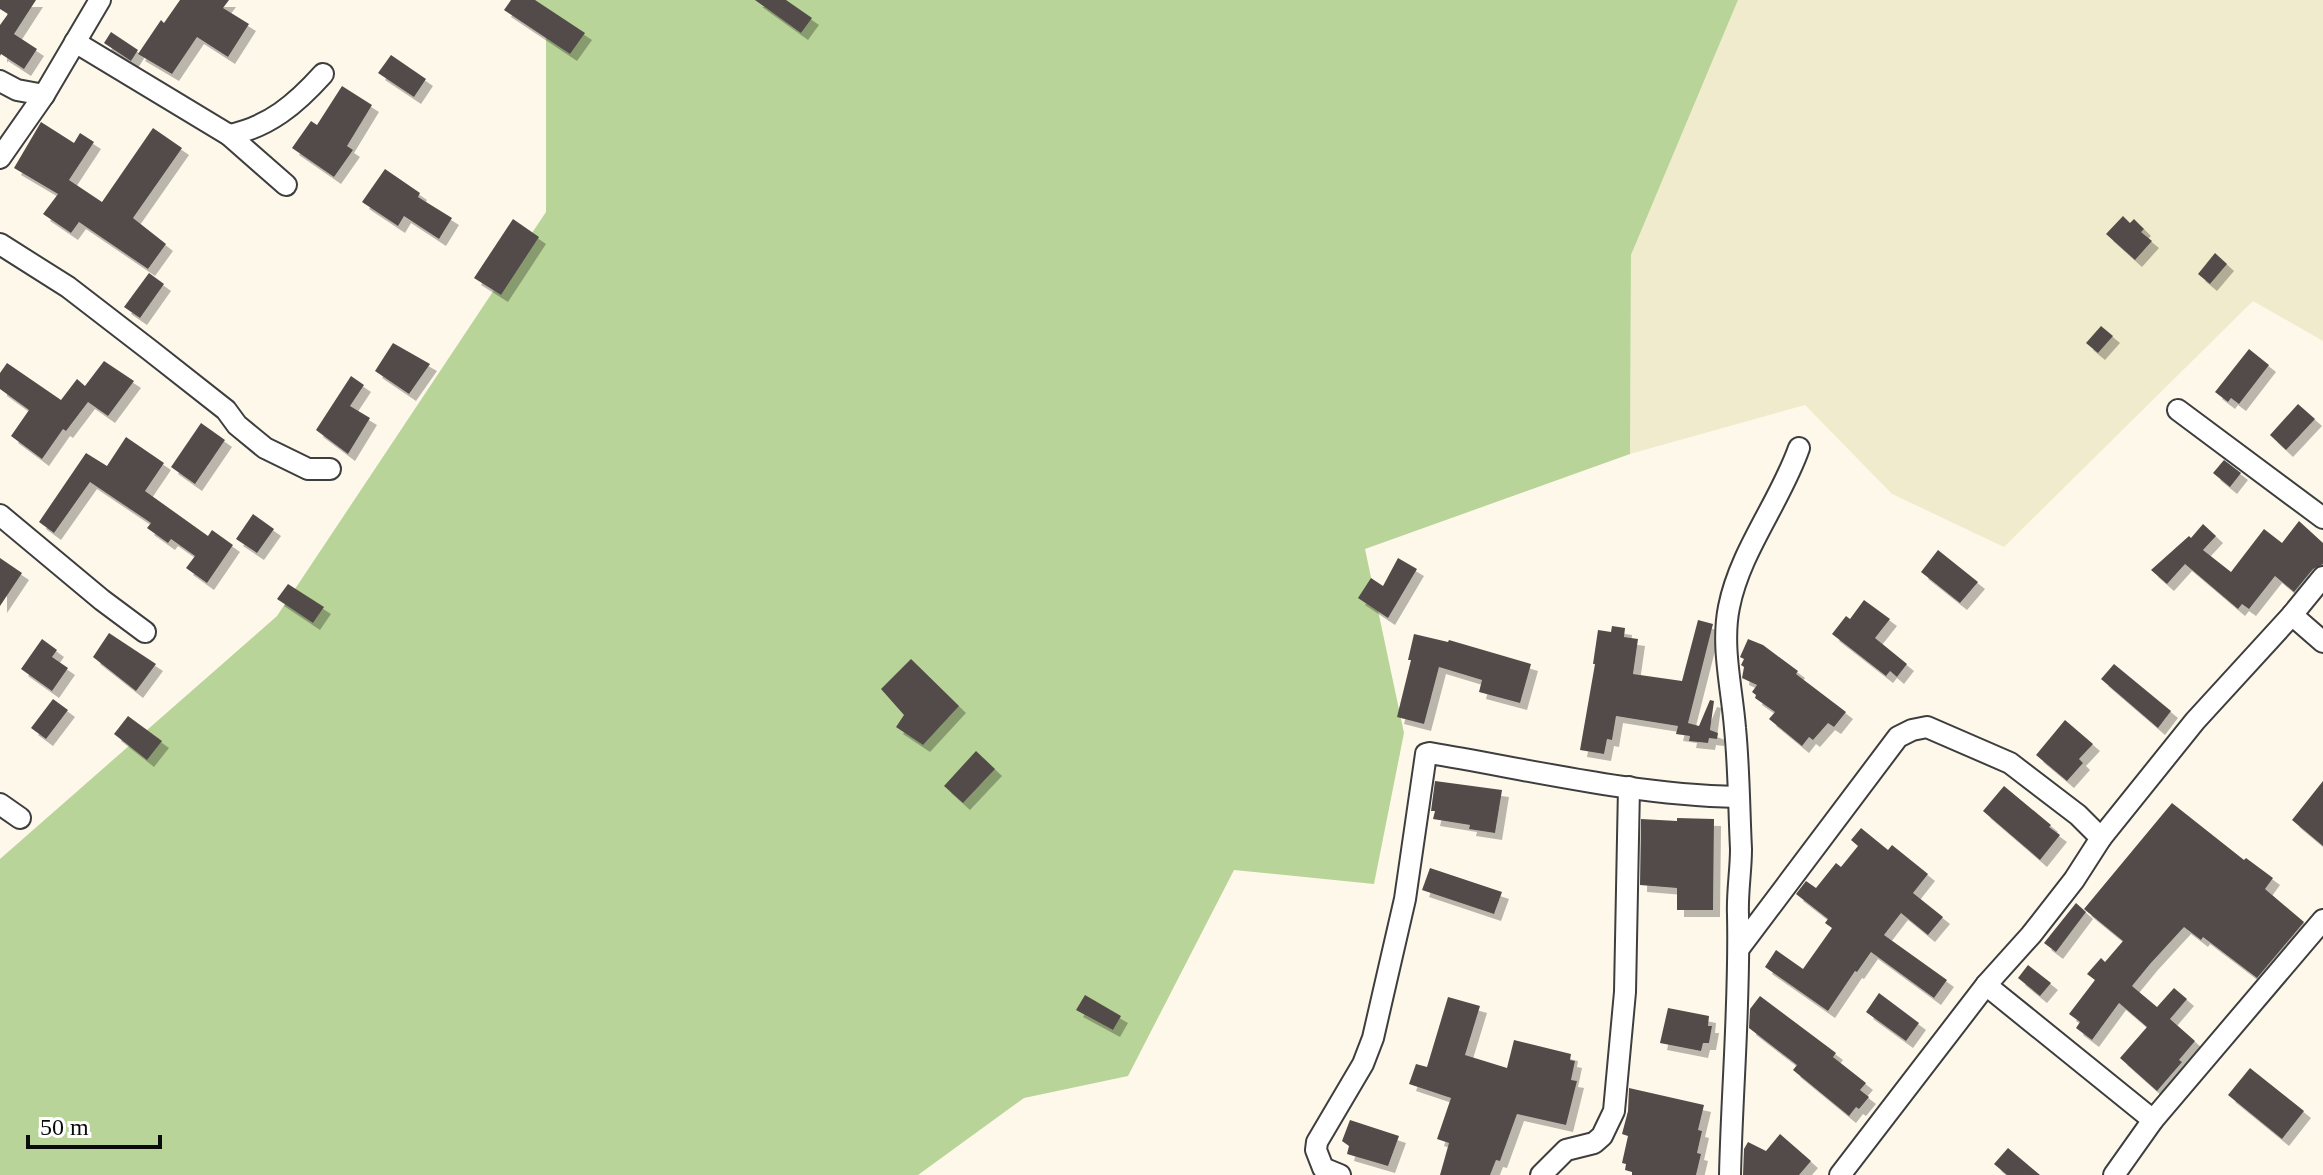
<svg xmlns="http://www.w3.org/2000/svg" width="2323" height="1175" viewBox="0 0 2323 1175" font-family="'Times New Roman',serif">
<defs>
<filter id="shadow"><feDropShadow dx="7" dy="7" stdDeviation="0" flood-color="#0004"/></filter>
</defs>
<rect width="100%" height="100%" fill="#fef8eb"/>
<polygon fill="#f1ebcd" points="1738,0 2323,0 2323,341 2253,301 2004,547 1892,494 1805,405 1630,454 1631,255"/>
<polygon fill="#b9d498" points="514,0 1738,0 1631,255 1630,454 1365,549 1404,733 1374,884 1234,870 1128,1076 1024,1098 918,1175 0,1175 0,859 277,616 546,212 546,22"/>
<g fill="#534c49" filter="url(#shadow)">
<polygon points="0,0 36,0 14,34 37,49 24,69 1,54 0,56 0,25 8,14 0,9"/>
<polygon points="180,0 229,0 223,8 249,24 228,57 197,37 172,74 138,54 161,20 164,23"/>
<polygon points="511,0 535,0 585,33 570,54 504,10"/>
<polygon points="755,0 786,0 812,18 801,33"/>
<polygon points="111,32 138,50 131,61 104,43"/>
<polygon points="391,55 426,79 414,97 378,73"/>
<polygon points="342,86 372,105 347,146 353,150 334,177 292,148 311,121 317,125"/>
<polygon points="41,122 74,143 80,133 94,142 69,180 102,202 153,128 182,148 133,218 166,244 148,269 79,222 71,233 43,214 58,194 14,168"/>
<polygon points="385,169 420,193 418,197 452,218 439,239 404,216 398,226 362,202"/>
<polygon points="2123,216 2130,223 2134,219 2144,229 2141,232 2152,241 2135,260 2106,234"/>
<polygon points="513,219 539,237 501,295 474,278"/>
<polygon points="2215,253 2227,264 2210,284 2198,274"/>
<polygon points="149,273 164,284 140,318 124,307"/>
<polygon points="2101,326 2113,336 2098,353 2086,343"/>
<polygon points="393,343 430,364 409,394 375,371"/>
<polygon points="2249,349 2269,365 2239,404 2231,398 2228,402 2215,392"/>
<polygon points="104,361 134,381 108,416 88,402 66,431 63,429 42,459 11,436 29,410 0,389 0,373 7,363 61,400 77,379 85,386"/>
<polygon points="351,376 364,385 350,406 370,418 348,454 316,430"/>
<polygon points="2298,404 2315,419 2286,450 2270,435"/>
<polygon points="201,423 225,440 195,484 171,467"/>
<polygon points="126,437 164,463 145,491 208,536 212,530 233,545 207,583 186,568 195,556 171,539 168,543 147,528 151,523 90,482 54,533 39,522 86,453 107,466"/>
<polygon points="2224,460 2241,473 2230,487 2213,473"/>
<polygon points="253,514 274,529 257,553 236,539"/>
<polygon points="2299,521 2323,543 2323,564 2313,569 2294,592 2275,576 2249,609 2242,604 2238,609 2185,564 2167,584 2151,570 2189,536 2191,538 2203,524 2216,536 2203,550 2231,572 2264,529 2282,543"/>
<polygon points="1938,550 1978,582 1960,603 1921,572"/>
<polygon points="0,558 22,573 0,606"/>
<polygon points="1398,558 1417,569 1388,618 1358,598 1371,578 1383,586"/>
<polygon points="288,584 324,607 313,623 277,599"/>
<polygon points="1864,600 1890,619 1875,638 1907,664 1897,677 1890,671 1886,676 1832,634 1846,616 1850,619"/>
<polygon points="1698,620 1713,624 1688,723 1699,726 1710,700 1714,701 1710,730 1718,733 1717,739 1709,738 1708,743 1689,741 1690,736 1676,734 1678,726 1616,716 1612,740 1607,739 1604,754 1580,750 1595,664 1593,664 1598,630 1611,632 1612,626 1625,628 1624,637 1638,639 1633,674 1682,681"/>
<polygon points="109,633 156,664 136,691 93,657"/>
<polygon points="1414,634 1448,642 1449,640 1531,664 1520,703 1479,692 1482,680 1439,667 1424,724 1397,717 1411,660 1408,660"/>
<polygon points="42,639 57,650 52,657 68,668 52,691 21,669"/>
<polygon points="1748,639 1763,645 1798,671 1796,674 1846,712 1834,727 1828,723 1813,740 1809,737 1802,746 1769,719 1775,712 1755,698 1756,695 1752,692 1757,685 1742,678 1744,667 1741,665 1744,659 1740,657"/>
<polygon points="911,659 959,706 923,745 896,727 904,715 881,689"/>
<polygon points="2114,664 2171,711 2158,728 2101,679"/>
<polygon points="53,699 68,710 46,739 31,728"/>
<polygon points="128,716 162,741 147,760 114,734"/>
<polygon points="2065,720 2093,744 2079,759 2083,763 2067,781 2036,755"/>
<polygon points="976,751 995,769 963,803 944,786"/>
<polygon points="1435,781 1502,790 1495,833 1469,829 1470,825 1433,819 1435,811 1431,811"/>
<polygon points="2323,781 2323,846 2292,820"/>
<polygon points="2004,786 2051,825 2049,827 2060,835 2040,860 1983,811"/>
<polygon points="2172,803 2244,860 2246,858 2273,878 2265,889 2304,922 2257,978 2203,937 2201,940 2184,927 2150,964 2132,986 2157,1007 2174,988 2187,999 2170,1019 2195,1041 2179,1060 2182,1062 2157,1091 2120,1058 2147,1027 2119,1003 2092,1040 2076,1028 2080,1022 2069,1014 2095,980 2087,974 2101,958 2105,962 2123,941 2084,909"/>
<polygon points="1677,818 1714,819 1713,910 1677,910 1677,888 1640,885 1641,819 1677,821"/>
<polygon points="1861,828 1888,850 1892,845 1928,874 1913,893 1943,917 1928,935 1901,913 1884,935 1947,980 1934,998 1871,952 1857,972 1855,971 1828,1011 1765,967 1776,950 1803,969 1832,928 1825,923 1828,919 1796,894 1806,881 1816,888 1836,863 1841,867 1858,846 1851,840"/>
<polygon points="1430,868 1502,892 1494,914 1422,890"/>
<polygon points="2076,903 2086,912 2056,952 2044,943"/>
<polygon points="2028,965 2051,983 2040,996 2018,978"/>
<polygon points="1879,993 1919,1023 1906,1041 1866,1012"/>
<polygon points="1085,995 1121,1016 1113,1030 1076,1010"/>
<polygon points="1760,996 1836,1053 1833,1057 1866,1083 1860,1090 1869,1097 1859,1109 1856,1107 1849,1116 1793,1070 1797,1065 1749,1028 1750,1009"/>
<polygon points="1448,997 1480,1006 1465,1055 1507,1068 1514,1040 1571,1054 1570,1060 1575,1061 1571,1080 1577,1081 1566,1125 1517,1114 1500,1161 1496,1160 1490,1175 1440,1175 1449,1143 1437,1139 1451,1098 1409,1084 1416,1064 1427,1067"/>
<polygon points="1668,1008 1709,1016 1708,1026 1712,1026 1709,1043 1703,1043 1701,1051 1660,1043"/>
<polygon points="2250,1068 2304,1111 2282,1139 2228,1095"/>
<polygon points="1629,1088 1704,1105 1698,1130 1702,1131 1697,1153 1701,1154 1696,1175 1632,1175 1632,1172 1625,1170 1626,1164 1622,1163 1628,1136 1622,1134 1628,1111"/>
<polygon points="1350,1120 1399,1136 1388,1166 1347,1154 1349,1146 1342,1141"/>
<polygon points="1780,1134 1811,1161 1799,1175 1743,1175 1744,1149 1748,1142 1766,1151"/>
<polygon points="2008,1148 2040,1175 2007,1175 1994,1164"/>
</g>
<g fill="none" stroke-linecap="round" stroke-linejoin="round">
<g stroke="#3e3e3e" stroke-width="24">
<g id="minor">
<polyline points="75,42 229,135 286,185"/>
<polyline points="0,81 17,90 44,95"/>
<path d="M229 135C269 127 296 104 323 74"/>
<polyline points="0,158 44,95 100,0"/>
<polyline points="0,244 68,287 151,351 226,410 237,425 265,448 308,469 330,469"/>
<polyline points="2178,410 2323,518"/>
<polyline points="0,515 102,600 145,632"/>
<polyline points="2292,615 2323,642"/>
<polyline points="0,804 20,818"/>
<polyline points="2101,838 2195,721 2292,615 2323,577"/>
<polyline points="1740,947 1898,737 1912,730 1927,727 2010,763 2078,815 2101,838 2074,880 2031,935 1986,985 1840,1175"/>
<polyline points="1986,985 2153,1120"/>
<path d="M1340 1175 1323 1168 1316 1150 1317 1142 1363 1064 1373 1038 1405 899 1426 754 1430 753C1531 770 1634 795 1737 797"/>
<polyline points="1541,1175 1566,1150 1594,1143 1602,1136 1614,1111 1625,992 1629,787"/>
<path d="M1730 1175C1732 1089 1740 1001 1738 915 1737 893 1741 871 1741 849 1739 809 1739 768 1735 728 1732 689 1721 646 1729 607 1740 551 1780 502 1799 448"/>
<polyline points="2114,1175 2153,1120 2323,920"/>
</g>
</g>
<use href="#minor" stroke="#fff" stroke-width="20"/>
</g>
<path d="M28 1135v12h132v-12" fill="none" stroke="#0b0b0b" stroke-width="4"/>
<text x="40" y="1135" font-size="24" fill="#0b0b0b" stroke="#ffffff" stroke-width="6" paint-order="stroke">50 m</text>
</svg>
